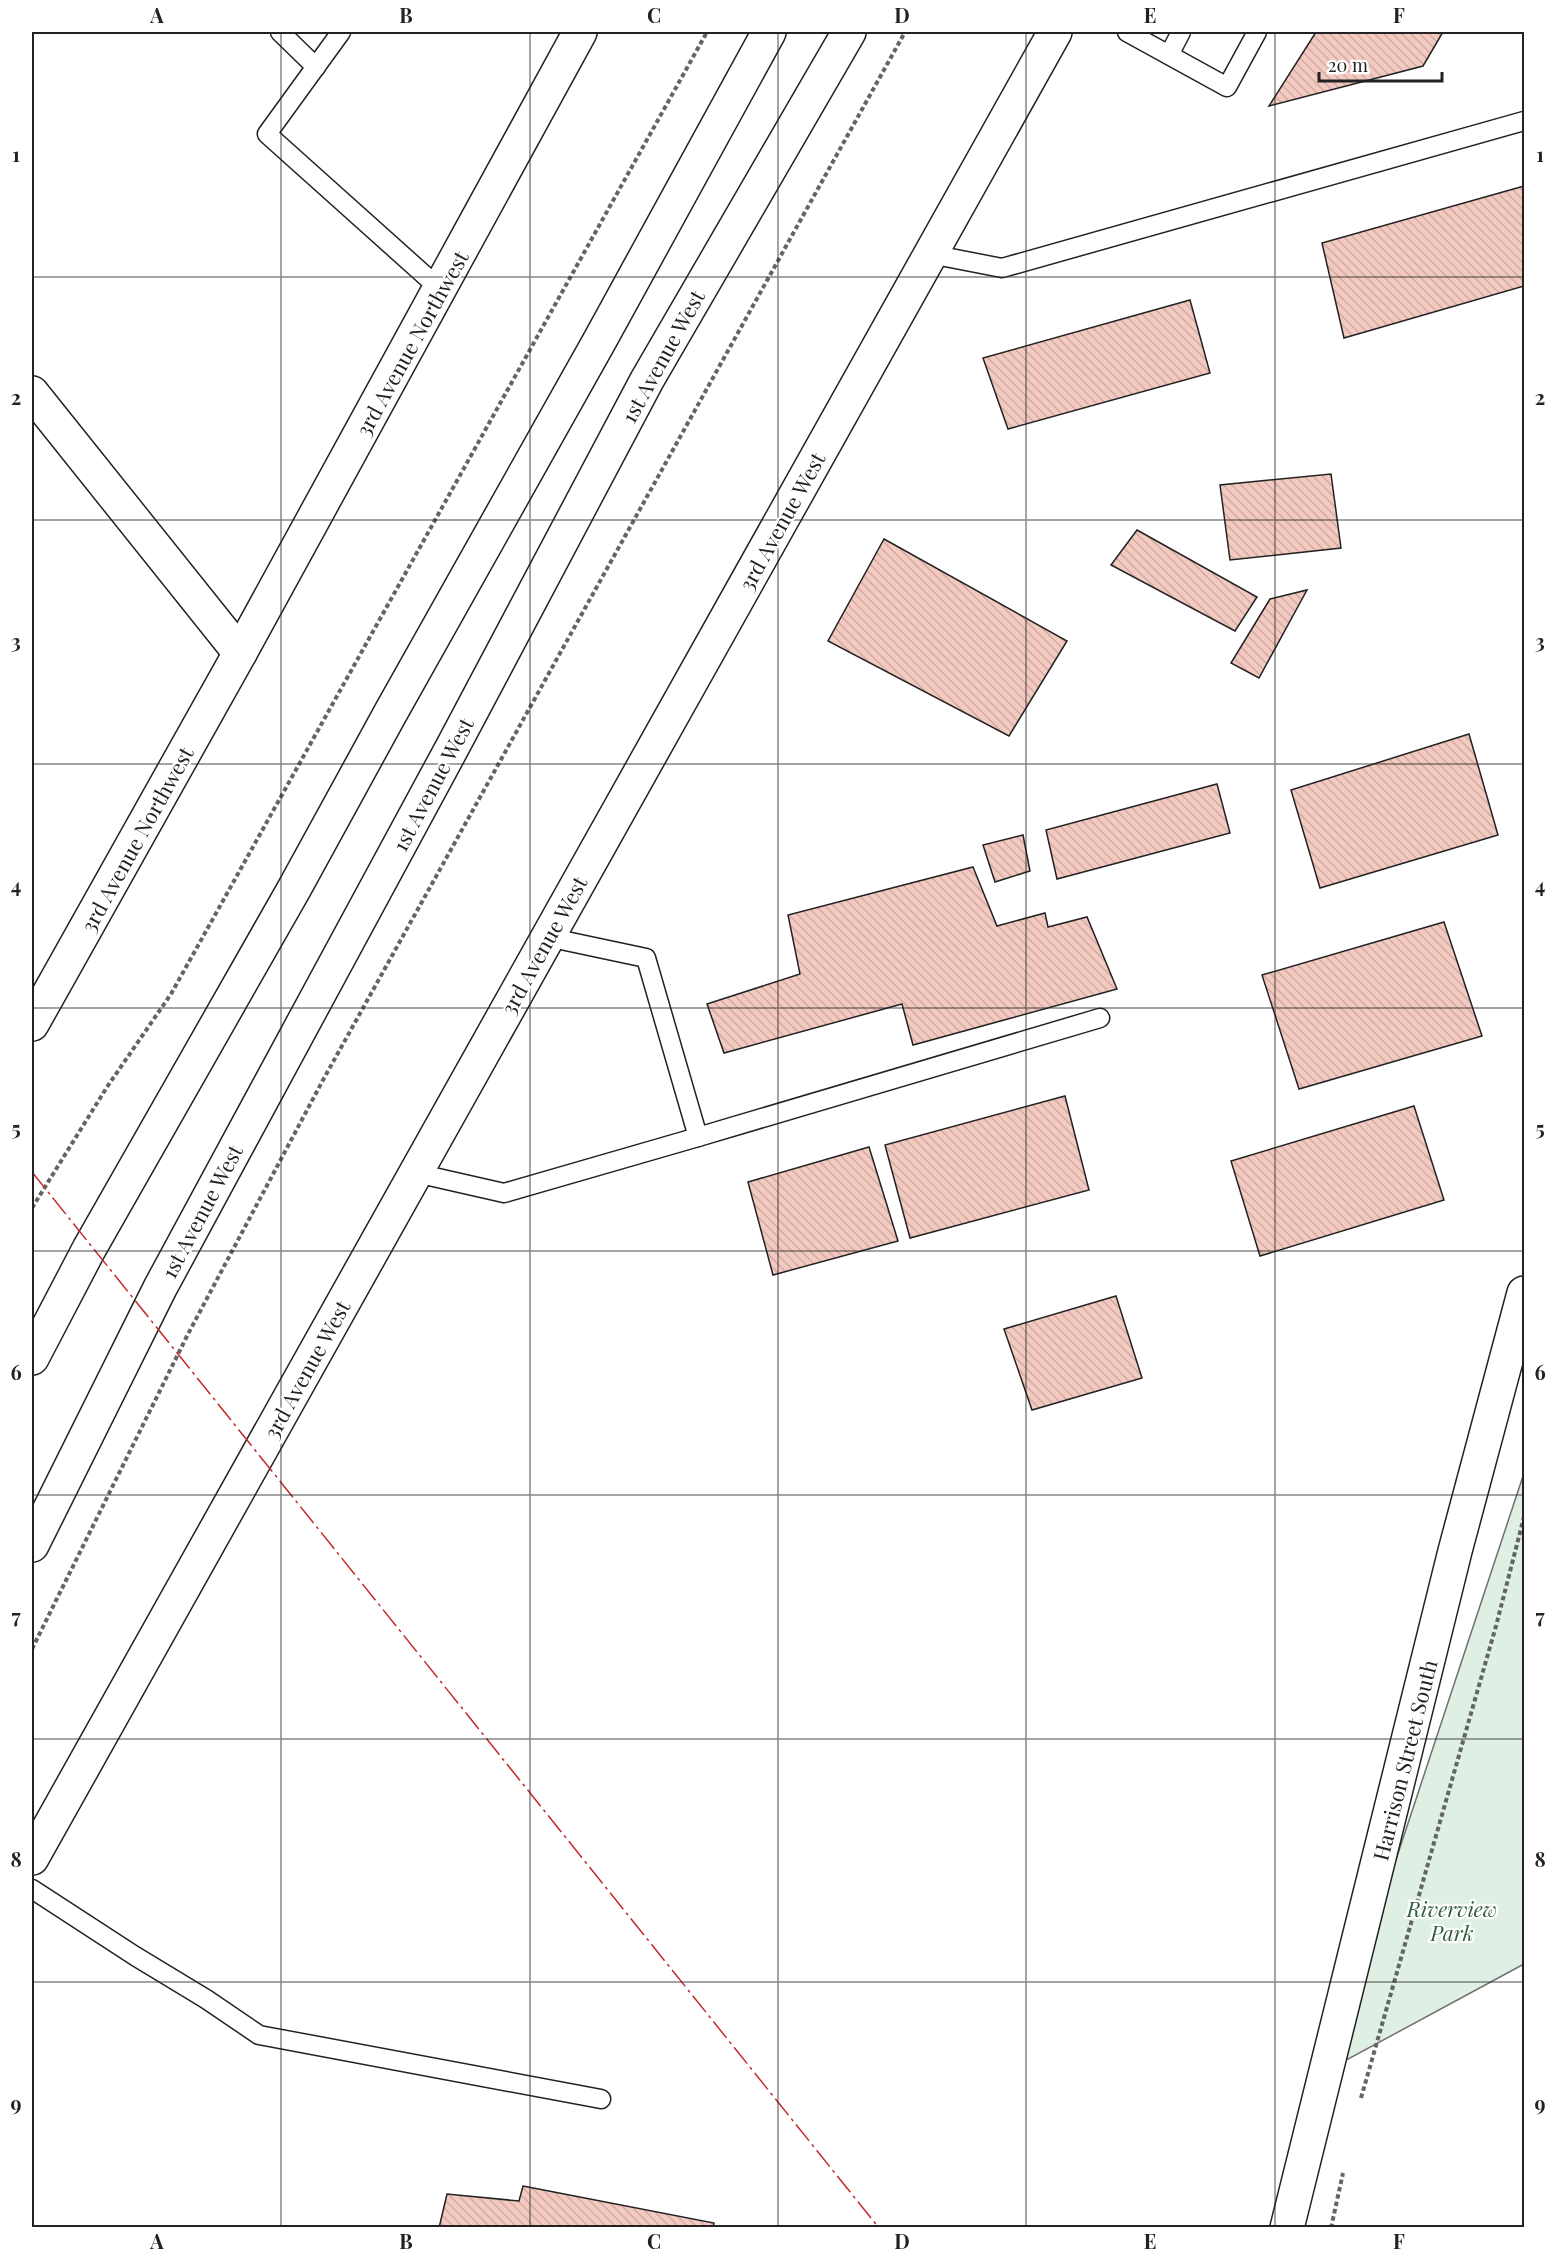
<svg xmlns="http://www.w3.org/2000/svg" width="1556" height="2259" viewBox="0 0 1556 2259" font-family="'Playfair Display',serif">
<defs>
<pattern id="building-back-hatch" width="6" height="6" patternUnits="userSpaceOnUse" patternTransform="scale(1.5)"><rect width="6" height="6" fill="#f3c9c0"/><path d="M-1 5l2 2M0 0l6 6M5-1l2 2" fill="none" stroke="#d0aca5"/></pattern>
</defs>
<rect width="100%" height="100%" fill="#fff"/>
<polygon fill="#e0efe3" stroke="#6f6f6f" stroke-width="1.5" points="1524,1473 1524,1964 1326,2071"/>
<g fill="url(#building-back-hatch)" stroke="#222" stroke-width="1.5">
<polygon points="1316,32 1443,32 1423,66 1269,106"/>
<polygon points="1524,186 1524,286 1344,338 1322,243"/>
<polygon points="1190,300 1210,373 1008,429 983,358"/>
<polygon points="1331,474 1341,548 1230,560 1220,485"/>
<polygon points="1137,530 1257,597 1235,631 1111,565"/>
<polygon points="884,539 1067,641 1009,736 828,641"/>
<polygon points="1307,590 1259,678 1231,663 1270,599"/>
<polygon points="1469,734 1498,835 1320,888 1291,790"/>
<polygon points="1217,784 1230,833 1057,879 1046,830"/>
<polygon points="1023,835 1030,871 995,882 983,845"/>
<polygon points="973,867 997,926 1045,913 1048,927 1087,917 1117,989 913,1045 902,1004 724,1053 707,1004 800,974 788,915"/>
<polygon points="1444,922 1482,1036 1299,1089 1262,975"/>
<polygon points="1065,1096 1089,1190 910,1238 885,1145"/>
<polygon points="1414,1106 1444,1200 1260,1256 1231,1161"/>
<polygon points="869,1147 898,1241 773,1275 748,1182"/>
<polygon points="1116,1296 1142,1378 1032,1410 1004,1329"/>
<polygon points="523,2186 714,2223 713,2228 439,2228 447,2194 519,2201"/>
</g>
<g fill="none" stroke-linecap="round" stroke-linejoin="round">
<g stroke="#222" stroke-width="21">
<g id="service">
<polyline points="280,32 316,67"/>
<polyline points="341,32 267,134 440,289"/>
<polyline points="1127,32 1227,87 1257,32"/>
<polyline points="1169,55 1181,32"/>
<polyline points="930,254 1002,268 1524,121"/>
<polyline points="698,1137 1100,1018"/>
<polyline points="416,1173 504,1193 698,1137 646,958 547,937"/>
<polyline points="32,1889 135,1956 206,1999 259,2035 601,2099"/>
</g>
</g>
<g stroke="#222" stroke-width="36">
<g id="minor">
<polyline points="32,393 240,653"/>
<polyline points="32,1024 240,653 580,32"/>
<polyline points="1287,2228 1455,1551 1524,1293"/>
</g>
</g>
<g stroke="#222" stroke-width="36">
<polyline id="tertiary" points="32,1858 1055,32"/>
</g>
<g stroke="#222" stroke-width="36">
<g id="primary">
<polyline points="32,1358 89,1249 294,889 391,712 600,340 769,32"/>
<polyline points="32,1545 160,1288 453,746 647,380 849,32"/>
</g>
</g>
<g stroke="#646464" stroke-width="4" stroke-dasharray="4.5 3" stroke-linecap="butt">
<polyline points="32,1208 107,1087 171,994 707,32"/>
<polyline points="32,1649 187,1336 323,1080 905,32"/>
<polyline points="1361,2098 1496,1626 1524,1517"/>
<polyline points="1331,2228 1343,2173"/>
</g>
<use href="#service" stroke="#fff" stroke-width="18"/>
<use href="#minor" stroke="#fff" stroke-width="33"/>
<use href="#tertiary" stroke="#fff" stroke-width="33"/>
<use href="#primary" stroke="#fff" stroke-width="33"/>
<polyline stroke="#c62828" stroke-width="1.5" stroke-dasharray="21 4.5 3 4.5" stroke-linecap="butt" points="32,1172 879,2228"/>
</g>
<path fill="none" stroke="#222" stroke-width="1.5" stroke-opacity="0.55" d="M281 32V2228M530 32V2228M778 32V2228M1026 32V2228M1275 32V2228M32 277H1524M32 520H1524M32 764H1524M32 1008H1524M32 1251H1524M32 1495H1524M32 1739H1524M32 1982H1524"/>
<g text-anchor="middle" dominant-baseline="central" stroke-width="4.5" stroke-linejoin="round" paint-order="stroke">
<g font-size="21" fill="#222" stroke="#fff">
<text transform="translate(411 343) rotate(-61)">3rd Avenue Northwest</text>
<text transform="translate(662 356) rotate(-61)">1st Avenue West</text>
<text transform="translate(781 521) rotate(-61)">3rd Avenue West</text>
<text transform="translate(432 784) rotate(-62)">1st Avenue West</text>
<text transform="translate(136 839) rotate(-61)">3rd Avenue Northwest</text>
<text transform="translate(543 945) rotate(-61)">3rd Avenue West</text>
<text transform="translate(201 1211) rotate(-62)">1st Avenue West</text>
<text transform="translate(306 1369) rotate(-61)">3rd Avenue West</text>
<text transform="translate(1404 1760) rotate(-76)">Harrison Street South</text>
</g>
<g font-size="21" font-style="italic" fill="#2f5e38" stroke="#fff">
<text x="1452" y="1908">Riverview<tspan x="1452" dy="24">Park</tspan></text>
</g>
</g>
<rect width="1556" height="2259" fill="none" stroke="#ffffff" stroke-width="66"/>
<path d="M1319 72v9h123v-9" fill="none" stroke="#222222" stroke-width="3"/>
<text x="1328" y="72" font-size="18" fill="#222222" stroke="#ffffff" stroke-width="4.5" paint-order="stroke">20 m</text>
<rect x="33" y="33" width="1490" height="2193" fill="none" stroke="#222" stroke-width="2"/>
<g font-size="20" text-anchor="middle" font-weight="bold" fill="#222">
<text x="157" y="23">A</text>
<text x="406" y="23">B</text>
<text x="654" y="23">C</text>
<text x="902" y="23">D</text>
<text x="1150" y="23">E</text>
<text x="1399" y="23">F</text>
<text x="16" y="162">1</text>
<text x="1540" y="162">1</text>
<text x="16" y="405">2</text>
<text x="1540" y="405">2</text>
<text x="16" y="649">3</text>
<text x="1540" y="649">3</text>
<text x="16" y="893">4</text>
<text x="1540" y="893">4</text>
<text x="16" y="1136">5</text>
<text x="1540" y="1136">5</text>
<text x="16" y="1380">6</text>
<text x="1540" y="1380">6</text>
<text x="16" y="1624">7</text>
<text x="1540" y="1624">7</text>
<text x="16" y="1867">8</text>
<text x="1540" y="1867">8</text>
<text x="16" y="2111">9</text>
<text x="1540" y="2111">9</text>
<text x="157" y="2249">A</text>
<text x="406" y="2249">B</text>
<text x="654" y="2249">C</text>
<text x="902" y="2249">D</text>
<text x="1150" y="2249">E</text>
<text x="1399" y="2249">F</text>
</g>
</svg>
